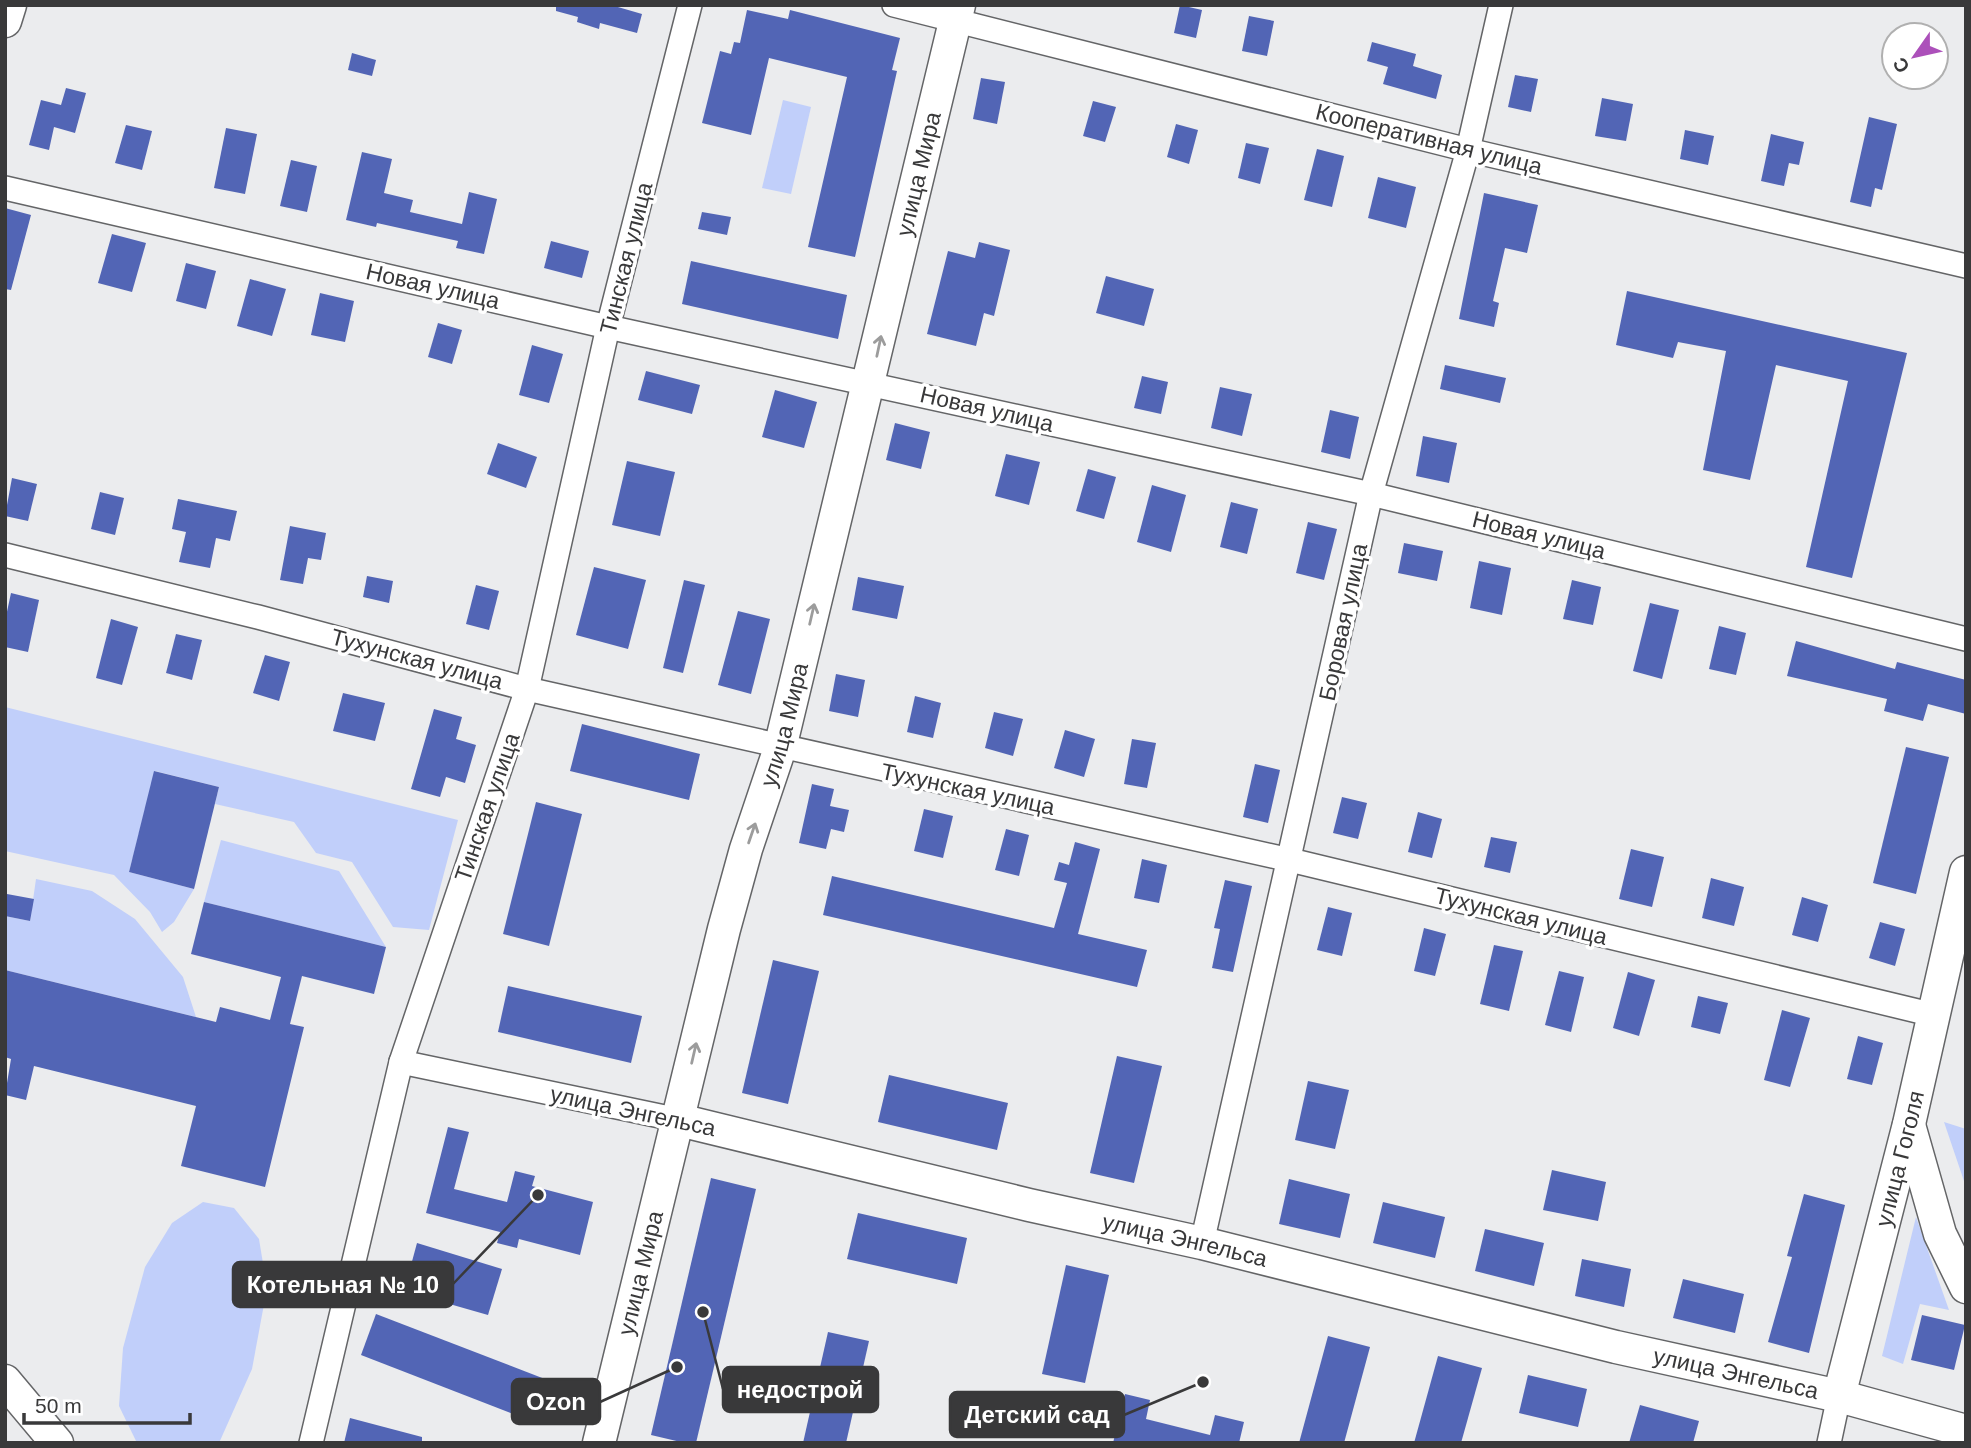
<svg xmlns="http://www.w3.org/2000/svg" width="1971" height="1448" viewBox="0 0 1971 1448" font-family="Arial,sans-serif">
<rect width="100%" height="100%" fill="#ebecee"/>
<g fill="#c1cffa">
<polygon points="783,100 811,107 791,194 762,188"/>
<polygon points="5,707 458,820 429,930 393,927 352,862 316,853 294,822 215,804 219,787 155,771 129,872 194,889 174,922 162,932 150,912 114,875 5,851"/>
<polygon points="221,840 339,871 386,947 204,902"/>
<polygon points="36,879 92,891 135,919 183,977 196,1017 5,970 5,916 30,921"/>
<polygon points="1944,1122 1966,1129 1966,1187"/>
<polygon points="203,1202 234,1208 259,1239 267,1288 252,1369 219,1443 137,1443 119,1406 123,1348 145,1267 172,1223"/>
<polygon points="1916,1217 1949,1310 1920,1304 1903,1364 1882,1356"/>
</g>
<g fill="#5265b5">
<polygon points="556,5 611,5 642,14 637,33 600,23 599,29 577,22 578,17 556,11"/>
<polygon points="1180,5 1202,10 1196,38 1174,33"/>
<polygon points="747,10 788,19 790,10 900,38 892,70 897,71 855,257 808,247 847,77 769,58 751,135 702,123 720,51 731,54 734,42 740,43"/>
<polygon points="1249,16 1274,21 1267,56 1242,51"/>
<polygon points="1372,42 1416,54 1413,66 1442,75 1436,99 1383,84 1388,67 1367,61"/>
<polygon points="352,53 376,60 372,76 348,70"/>
<polygon points="1515,75 1538,79 1531,112 1508,107"/>
<polygon points="981,78 1005,82 997,124 973,119"/>
<polygon points="66,88 86,93 75,133 54,127 49,150 29,145 41,100 61,105"/>
<polygon points="1602,98 1633,104 1626,141 1595,136"/>
<polygon points="1093,101 1116,107 1105,142 1083,136"/>
<polygon points="1869,117 1897,124 1882,190 1875,188 1871,207 1850,202"/>
<polygon points="1176,124 1198,130 1189,164 1167,157"/>
<polygon points="126,125 152,131 142,170 115,163"/>
<polygon points="226,128 257,134 245,194 214,188"/>
<polygon points="1685,130 1714,136 1708,165 1680,159"/>
<polygon points="1771,134 1804,142 1799,165 1789,163 1784,186 1761,181"/>
<polygon points="1246,143 1269,148 1260,184 1238,178"/>
<polygon points="1317,149 1344,156 1332,207 1304,200"/>
<polygon points="362,152 392,159 384,193 413,200 410,212 462,224 469,192 497,199 484,254 456,248 458,241 377,223 376,227 346,220"/>
<polygon points="291,160 317,166 307,212 280,206"/>
<polygon points="1378,177 1416,187 1406,228 1368,218"/>
<polygon points="1484,193 1538,205 1527,253 1505,248 1493,301 1499,303 1494,327 1459,319"/>
<polygon points="5,208 31,215 11,290 5,289"/>
<polygon points="702,212 731,217 727,235 698,229"/>
<polygon points="112,234 146,243 132,292 98,283"/>
<polygon points="551,241 589,251 582,278 544,268"/>
<polygon points="979,242 1010,250 994,316 984,313 976,346 927,334 948,251 975,258"/>
<polygon points="691,261 847,295 838,339 682,304"/>
<polygon points="186,263 216,271 206,309 176,301"/>
<polygon points="1106,276 1154,289 1144,326 1096,313"/>
<polygon points="250,279 286,289 272,336 237,326"/>
<polygon points="1627,291 1907,353 1852,578 1806,567 1848,381 1776,365 1750,480 1703,470 1726,351 1678,342 1673,358 1616,345"/>
<polygon points="320,293 354,301 345,342 311,335"/>
<polygon points="438,323 462,330 452,364 428,357"/>
<polygon points="532,345 563,354 549,403 519,395"/>
<polygon points="1445,365 1506,378 1500,403 1440,389"/>
<polygon points="646,371 700,385 692,414 638,400"/>
<polygon points="1142,376 1168,382 1161,414 1134,408"/>
<polygon points="1220,387 1252,394 1242,436 1211,428"/>
<polygon points="775,390 817,402 804,448 762,437"/>
<polygon points="1330,410 1359,417 1350,459 1321,452"/>
<polygon points="895,423 930,432 921,469 886,460"/>
<polygon points="1423,436 1457,443 1449,483 1416,476"/>
<polygon points="498,443 537,457 526,488 487,474"/>
<polygon points="1006,454 1040,462 1029,505 995,496"/>
<polygon points="627,461 675,472 660,536 612,525"/>
<polygon points="1088,469 1116,477 1104,519 1076,511"/>
<polygon points="12,478 37,484 28,521 5,516"/>
<polygon points="1152,485 1186,495 1171,552 1137,542"/>
<polygon points="100,492 124,498 115,535 91,529"/>
<polygon points="178,499 237,511 230,541 216,538 210,568 179,562 186,532 172,529"/>
<polygon points="1231,502 1258,509 1247,554 1220,547"/>
<polygon points="1308,522 1337,529 1324,580 1296,573"/>
<polygon points="290,526 326,533 321,560 308,558 303,584 280,580"/>
<polygon points="1404,543 1443,551 1437,581 1398,573"/>
<polygon points="1479,561 1511,568 1502,615 1470,608"/>
<polygon points="594,567 646,580 628,649 576,635"/>
<polygon points="367,576 393,581 389,603 363,597"/>
<polygon points="858,577 904,586 897,619 852,610"/>
<polygon points="684,580 705,585 683,673 663,668"/>
<polygon points="1572,580 1601,587 1593,625 1563,619"/>
<polygon points="476,585 499,591 489,630 466,624"/>
<polygon points="11,593 39,600 28,652 5,647 5,621"/>
<polygon points="1650,603 1679,610 1662,679 1633,671"/>
<polygon points="738,611 770,619 751,694 718,685"/>
<polygon points="111,619 138,627 122,685 96,678"/>
<polygon points="1719,626 1746,633 1736,675 1709,669"/>
<polygon points="176,634 202,640 192,680 166,673"/>
<polygon points="1796,641 1895,669 1897,662 1966,680 1966,714 1928,704 1923,721 1884,711 1887,699 1787,676"/>
<polygon points="265,655 290,662 279,701 253,693"/>
<polygon points="836,674 865,680 858,717 829,711"/>
<polygon points="343,693 385,703 375,741 333,731"/>
<polygon points="915,696 941,703 933,738 907,732"/>
<polygon points="434,709 462,717 456,739 476,745 465,783 446,777 440,797 411,789"/>
<polygon points="994,712 1023,719 1013,756 985,748"/>
<polygon points="582,724 700,754 689,800 570,771"/>
<polygon points="1065,730 1095,739 1084,777 1054,768"/>
<polygon points="1132,739 1156,743 1147,788 1124,784"/>
<polygon points="1906,747 1949,757 1916,894 1873,883"/>
<polygon points="1255,764 1280,770 1268,823 1243,817"/>
<polygon points="154,771 219,787 194,889 129,872"/>
<polygon points="812,784 834,789 830,806 849,810 844,832 831,829 826,849 799,843"/>
<polygon points="1342,797 1367,803 1358,839 1333,833"/>
<polygon points="536,802 582,814 549,946 503,934"/>
<polygon points="924,809 953,816 943,858 914,851"/>
<polygon points="1418,812 1442,819 1432,858 1408,852"/>
<polygon points="1006,829 1029,835 1019,876 995,870"/>
<polygon points="1491,837 1517,842 1510,873 1484,867"/>
<polygon points="1075,842 1100,849 1078,934 1147,950 1137,987 823,915 832,876 1054,928 1067,883 1054,880 1059,862 1069,865"/>
<polygon points="1631,849 1664,857 1652,907 1619,899"/>
<polygon points="1142,859 1167,865 1159,903 1134,898"/>
<polygon points="1711,878 1744,887 1734,926 1702,918"/>
<polygon points="1225,880 1252,886 1233,972 1212,968 1220,929 1214,928"/>
<polygon points="7,894 34,899 30,921 5,916"/>
<polygon points="1802,897 1828,905 1818,942 1792,935"/>
<polygon points="204,902 386,947 374,994 302,976 290,1024 304,1027 265,1187 181,1166 196,1106 34,1066 26,1100 5,1095 11,1059 5,1057 5,970 216,1022 220,1007 270,1020 281,977 191,954"/>
<polygon points="1328,907 1352,913 1342,956 1317,950"/>
<polygon points="1880,922 1905,929 1895,966 1869,958"/>
<polygon points="1424,928 1446,934 1435,976 1414,971"/>
<polygon points="1494,945 1523,951 1509,1011 1480,1004"/>
<polygon points="773,960 819,971 788,1104 742,1093"/>
<polygon points="1559,971 1584,977 1571,1032 1545,1025"/>
<polygon points="1628,972 1655,980 1639,1036 1613,1028"/>
<polygon points="508,986 642,1016 631,1063 498,1032"/>
<polygon points="1698,996 1728,1003 1720,1034 1691,1027"/>
<polygon points="1782,1010 1810,1018 1790,1087 1764,1080"/>
<polygon points="1858,1036 1883,1043 1872,1085 1847,1079"/>
<polygon points="1117,1056 1162,1066 1134,1183 1090,1173"/>
<polygon points="889,1075 1008,1103 997,1150 878,1122"/>
<polygon points="1308,1081 1349,1090 1335,1149 1295,1140"/>
<polygon points="448,1127 469,1132 454,1189 507,1202 515,1171 535,1176 532,1186 593,1202 580,1255 519,1239 517,1248 497,1243 500,1232 426,1213"/>
<polygon points="1552,1170 1606,1182 1598,1221 1543,1210"/>
<polygon points="711,1178 756,1189 696,1443 685,1443 651,1435"/>
<polygon points="1289,1179 1350,1194 1340,1238 1279,1224"/>
<polygon points="1804,1194 1845,1205 1809,1353 1768,1342 1792,1257 1787,1256"/>
<polygon points="1383,1202 1445,1217 1435,1258 1373,1243"/>
<polygon points="858,1213 967,1238 957,1284 847,1259"/>
<polygon points="1485,1229 1544,1243 1534,1286 1475,1271"/>
<polygon points="417,1243 502,1269 488,1315 404,1291"/>
<polygon points="1582,1259 1631,1269 1624,1307 1575,1296"/>
<polygon points="1066,1265 1109,1275 1085,1383 1042,1374"/>
<polygon points="1683,1279 1744,1294 1735,1333 1673,1318"/>
<polygon points="376,1314 550,1381 534,1422 361,1355"/>
<polygon points="1922,1315 1965,1325 1954,1370 1911,1360"/>
<polygon points="828,1332 869,1341 846,1443 803,1443"/>
<polygon points="1328,1336 1370,1347 1344,1443 1299,1443"/>
<polygon points="1438,1356 1482,1368 1461,1443 1414,1443"/>
<polygon points="1528,1375 1587,1389 1578,1427 1519,1413"/>
<polygon points="1125,1394 1150,1400 1146,1419 1210,1435 1215,1415 1244,1422 1239,1443 1113,1443"/>
<polygon points="1640,1405 1699,1421 1693,1443 1629,1443"/>
<polygon points="350,1418 422,1437 422,1443 344,1443"/>
</g>
<g fill="none" stroke-linecap="round" stroke-linejoin="round">
<g stroke="#646567" stroke-width="26">
<g id="street">
<polyline points="894,5 1468,150 1966,266"/>
<polyline points="5,188 608,327 1371,494 1966,639"/>
<polyline points="5,555 258,617 527,689 1290,860 1934,1015"/>
<polyline points="401,1062 679,1120"/>
<polyline points="1202,1243 1371,494 1468,150 1501,5"/>
<polyline points="311,1443 401,1062 527,689 608,327 690,5"/>
<polyline points="1829,1443 1839,1396"/>
</g>
</g>
<g stroke="#646567" stroke-width="35">
<g id="secondary">
<polyline points="5,21 10,5"/>
<path id="s1" d="M679 1120 1029 1205 1202 1243 1616 1347 1839 1396 1966 1431"/>
<polyline points="1909,1125 1940,1234 1966,1287"/>
<polyline points="5,1381 57,1443"/>
<path id="s2" d="M1839 1396 1909 1124 1966 872"/>
<path id="s3" d="M599 1443 724 929 746 849 780 748 959 5"/>
</g>
</g>
<use href="#street" stroke="#fff" stroke-width="23"/>
<use href="#secondary" stroke="#fff" stroke-width="32"/>
</g>
<defs><path id="oneway-shaft" d="M-6 0H5M1.5-3L5.5 0L1.5 3" fill="none" stroke-width="1.6" stroke-linecap="round" stroke-linejoin="round" transform="scale(1.75)"/></defs>
<g stroke="#9c9c9c">
<use href="#oneway-shaft" transform="translate(879 346) rotate(-78)"/>
<use href="#oneway-shaft" transform="translate(812 614) rotate(-77)"/>
<use href="#oneway-shaft" transform="translate(752 833) rotate(-71)"/>
<use href="#oneway-shaft" transform="translate(694 1053) rotate(-77)"/>
</g>
<g text-anchor="middle" dominant-baseline="central" stroke-width="7" stroke-linejoin="round" paint-order="stroke">
<g font-size="23" fill="#39393a" stroke="#fff">
<text transform="translate(1429 139) rotate(14)">Кооперативная улица</text>
<text stroke="none"><textPath href="#s3" startOffset="1309">улица Мира</textPath></text>
<text transform="translate(626 258) rotate(-76)">Тинская улица</text>
<text transform="translate(433 286) rotate(13)">Новая улица</text>
<text transform="translate(987 409) rotate(13)">Новая улица</text>
<text transform="translate(1539 535) rotate(14)">Новая улица</text>
<text transform="translate(1343 622) rotate(-78)">Боровая улица</text>
<text transform="translate(417 659) rotate(15)">Тухунская улица</text>
<text stroke="none"><textPath href="#s3" startOffset="742">улица Мира</textPath></text>
<text transform="translate(968 789) rotate(12)">Тухунская улица</text>
<text transform="translate(487 807) rotate(-71)">Тинская улица</text>
<text transform="translate(1521 916) rotate(14)">Тухунская улица</text>
<text transform="translate(633 1111) rotate(12)">улица Энгельса</text>
<text stroke="none"><textPath href="#s2" startOffset="245">улица Гоголя</textPath></text>
<text stroke="none"><textPath href="#s1" startOffset="520">улица Энгельса</textPath></text>
<text stroke="none"><textPath href="#s3" startOffset="175">улица Мира</textPath></text>
<text stroke="none"><textPath href="#s1" startOffset="1087">улица Энгельса</textPath></text>
</g>
</g>
<path fill="none" stroke="#39393a" stroke-width="2.5" d="M538 1195L453 1284M703 1312L723 1389M677 1367L600 1402M1203 1382L1124 1415"/>
<g fill="#39393a" stroke="#fff" stroke-width="2.5">
<circle cx="538" cy="1195" r="7"/>
<circle cx="703" cy="1312" r="7"/>
<circle cx="677" cy="1367" r="7"/>
<circle cx="1203" cy="1382" r="7"/>
</g>
<g fill="#39393a" stroke="#39393a" stroke-width="2.5">
<rect x="233" y="1262" width="220" height="45" rx="7"/>
<rect x="723" y="1367" width="155" height="45" rx="7"/>
<rect x="512" y="1379" width="88" height="45" rx="7"/>
<rect x="950" y="1392" width="174" height="45" rx="7"/>
</g>
<g font-size="24" text-anchor="middle" font-weight="bold" fill="#fff">
<text x="343" y="1293">Котельная № 10</text>
<text x="800" y="1398">недострой</text>
<text x="556" y="1410">Ozon</text>
<text x="1037" y="1423">Детский сад</text>
</g>
<rect width="1971" height="1448" fill="none" stroke="#39393a" stroke-width="14"/>
<g transform="translate(1915 56) rotate(236)"><circle r="33" fill="#ffffff" stroke="#b0b0b0" stroke-width="2"/>
<path d="M0-5L12 26L0 18L-12 26Z" fill="#ac50ba"/>
<text y="-10" font-size="19" font-weight="bold" text-anchor="middle" fill="#39393a">С</text>
</g>
<path d="M24 1413v10h166v-10" fill="none" stroke="#39393a" stroke-width="3.5"/>
<text x="35" y="1413" font-size="21" fill="#39393a" stroke="#ffffff" stroke-width="5" paint-order="stroke">50 m</text>
</svg>
